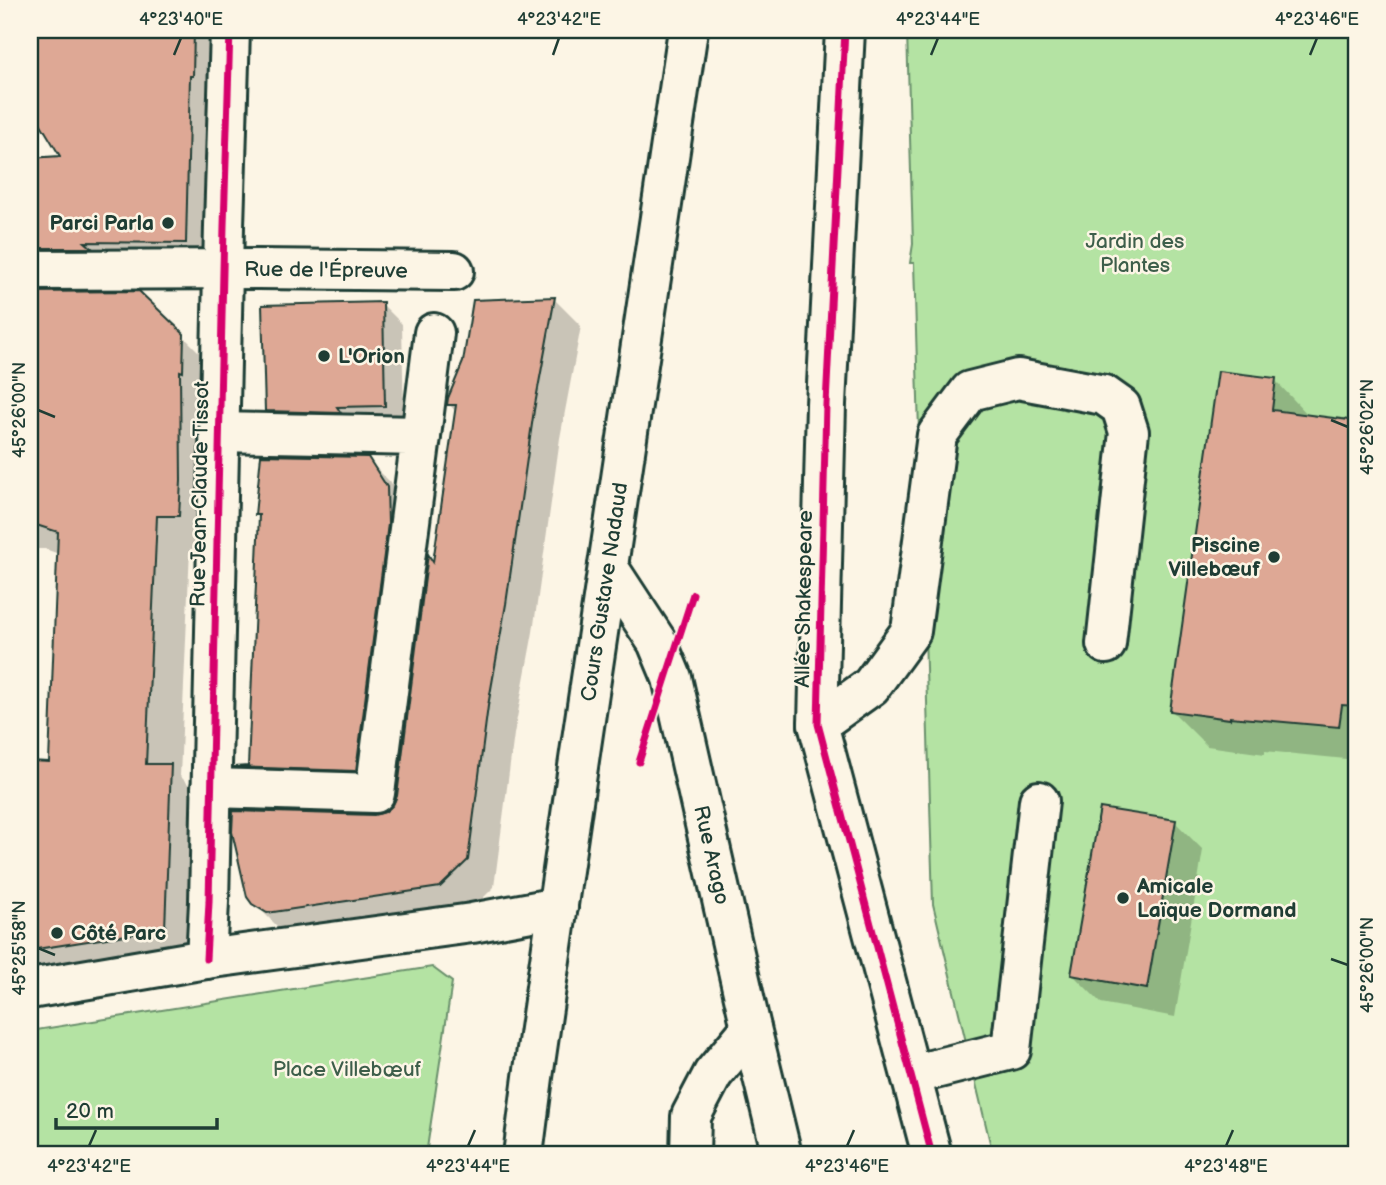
<svg xmlns="http://www.w3.org/2000/svg" width="1386" height="1185" viewBox="0 0 1386 1185" font-family="'Balsamiq Sans',sans-serif">
<rect width="100%" height="100%" fill="#fcf5e5"/>
<filter id="ink" filterUnits="userSpaceOnUse"><feTurbulence type="fractalNoise" baseFrequency=".0143" numOctaves="2"/><feDisplacementMap in="SourceGraphic" scale="14" xChannelSelector="R" yChannelSelector="G"/><feConvolveMatrix kernelMatrix="1 2 1 2 8 2 1 2 1" color-interpolation-filters="sRGB"/></filter>
<g filter="url(#ink)">
<g fill="#b4e3a3" stroke="#6a906c" stroke-width="2">
<polygon points="907,30 1356,30 1356,1155 993,1155 933,904 914,263 910,263 913,244"/>
<polygon points="432,967 452,982 426,1155 30,1155 30,1031"/>
</g>
<g fill="#0003">
<polygon points="30,30 227,30 219,276 52,285 44,293 182,335 217,370 212,549 190,549 180,776 204,800 198,962 30,988 30,763 50,764 59,554 45,549 30,549 30,159 63,158 30,102"/>
<polygon points="554,299 581,326 560,438 533,632 514,734 494,887 467,914 281,930 254,903 374,817 386,814 395,806 398,796 429,558 434,563 457,413 449,404"/>
<polygon points="382,304 402,324 404,426 287,430 267,410"/>
<polygon points="1275,380 1310,417 1356,423 1356,760 1265,751 1265,754 1207,746 1172,711"/>
<polygon points="367,459 396,488 384,798 264,795 238,768 250,768 261,518 257,515"/>
<polygon points="1175,822 1203,850 1175,1017 1101,1003 1073,975"/>
</g>
<g fill="#dea895" stroke="#1f3d34" stroke-width="2">
<polygon points="30,30 194,30 193,76 190,76 186,243 85,242 92,248 30,248 30,158 60,156 30,106"/>
<polygon points="139,291 184,334 183,372 180,371 181,481 179,516 157,516 146,764 171,764 165,929 30,950 30,761 49,762 58,532 30,523 30,292"/>
<polygon points="555,297 534,410 506,604 488,706 468,860 440,887 267,913 252,904 247,897 232,832 233,811 374,815 385,812 393,805 397,796 428,554 433,562 456,405 447,405 448,398 463,362 473,300"/>
<polygon points="383,302 385,406 337,407 341,413 265,411 262,305"/>
<polygon points="1218,371 1276,378 1272,410 1356,421 1356,706 1342,705 1339,727 1230,717 1230,719 1170,711"/>
<polygon points="261,455 368,457 387,487 388,524 356,771 234,767 248,766 259,515 255,515"/>
<polygon points="1100,808 1176,820 1147,989 1071,975"/>
</g>
<g fill="none" stroke-linecap="round" stroke-linejoin="round">
<g stroke="#1f3d34" stroke-width="44">
<g id="minor">
<polyline points="845,30 826,404 818,724 932,1155"/>
<path id="s1" d="M30 270 258 269 454 271"/>
<polyline points="421,436 434,333"/>
<path id="s2" d="M608 567 657 642 672 678 751 1028 782 1155"/>
<polyline points="818,724 871,686 911,631 937,435 970,391 1018,379 1104,395 1121,407 1129,432 1106,644"/>
<polyline points="211,788 375,793 421,436 219,432"/>
<polyline points="206,959 209,902 224,226 230,30"/>
<polyline points="30,989 206,959 472,923 558,907"/>
<polyline points="911,1075 1011,1050 1039,801"/>
<polyline points="690,1155 691,1116 713,1074 751,1028"/>
</g>
</g>
<g stroke="#1f3d34" stroke-width="44">
<g id="major">
<path id="s3" d="M523 1155 533 1077 580 753 688 30"/>
</g>
</g>
<use href="#minor" stroke="#fcf5e5" stroke-width="38"/>
<use href="#major" stroke="#fcf5e5" stroke-width="38"/>
<g stroke="#fcf5e5" stroke-width="11">
<g id="cycleway">
<polyline points="845,30 826,404 818,724 932,1155"/>
<polyline points="639,762 693,594"/>
<polyline points="206,959 209,902 224,226 230,30"/>
</g>
</g>
<use href="#cycleway" stroke="#d6006c" stroke-width="7"/>
</g>
</g>
<path fill="none" stroke="#1f3d34" stroke-width="2.5" d="M174 55 181 38M553 55 559 38M931 55 938 38M1310 55 1317 38M38 410 55 417M1331 420 1348 427M38 948 55 955M1331 959 1348 965M89 1146 96 1130M468 1146 475 1130M847 1146 854 1130M1226 1146 1233 1130"/>
<g fill="#1f3d34" stroke="#fcf5e5" stroke-width="2.5">
<circle cx="168" cy="223" r="7"/>
<circle cx="324" cy="356" r="7"/>
<circle cx="1274" cy="557" r="7"/>
<circle cx="1123" cy="898" r="7"/>
<circle cx="57" cy="933" r="7"/>
</g>
<g text-anchor="middle" dominant-baseline="central" stroke-width="5" stroke-linejoin="round" paint-order="stroke">
<g font-size="21" font-weight="bold" fill="#1f3d34" stroke="#fcf5e5" text-anchor="start">
<text x="154" y="223" text-anchor="end">Parci Parla</text>
<text x="338" y="356">L'Orion</text>
<text x="1260" y="545" text-anchor="end">Piscine<tspan x="1260" dy="24">Villebœuf</tspan></text>
<text x="1137" y="886">Amicale<tspan x="1137" dy="24">Laïque Dormand</tspan></text>
<text x="71" y="933">Côté Parc</text>
</g>
<g font-size="21" fill="#3d5e4a" stroke="#fcf5e5">
<text x="1135" y="241">Jardin des<tspan x="1135" dy="24">Plantes</tspan></text>
<text x="347" y="1069">Place Villebœuf</text>
</g>
<g font-size="21" fill="#1f3d34" stroke="#fcf5e5">
<text stroke="none"><textPath href="#s1" startOffset="296">Rue de l'Épreuve</textPath></text>
<text transform="translate(200 494) rotate(-89)">Rue Jean-Claude Tissot</text>
<text stroke="none"><textPath href="#s3" startOffset="569">Cours Gustave Nadaud</textPath></text>
<text transform="translate(804 599) rotate(-89)">Allée Shakespeare</text>
<text stroke="none"><textPath href="#s2" startOffset="310">Rue Arago</textPath></text>
</g>
</g>
<rect width="1386" height="1185" fill="none" stroke="#fcf5e5" stroke-width="77"/>
<path d="M56 1118v10h161v-10" fill="none" stroke="#1f3d34" stroke-width="3.5"/>
<text x="66" y="1118" font-size="21" fill="#1f3d34" stroke="#fcf5e5" stroke-width="5" paint-order="stroke">20 m</text>
<rect x="38" y="38" width="1310" height="1108" fill="none" stroke="#1f3d34" stroke-width="2.5"/>
<g font-size="18" text-anchor="middle" fill="#1f3d34">
<text x="181" y="25">4°23'40"E</text>
<text x="559" y="25">4°23'42"E</text>
<text x="938" y="25">4°23'44"E</text>
<text x="1317" y="25">4°23'46"E</text>
<text transform="translate(19 410) rotate(-90)" y="6">45°26'00"N</text>
<text transform="translate(1367 427) rotate(-90)" y="6">45°26'02"N</text>
<text transform="translate(19 948) rotate(-90)" y="6">45°25'58"N</text>
<text transform="translate(1367 965) rotate(-90)" y="6">45°26'00"N</text>
<text x="89" y="1172">4°23'42"E</text>
<text x="468" y="1172">4°23'44"E</text>
<text x="847" y="1172">4°23'46"E</text>
<text x="1226" y="1172">4°23'48"E</text>
</g>
</svg>
